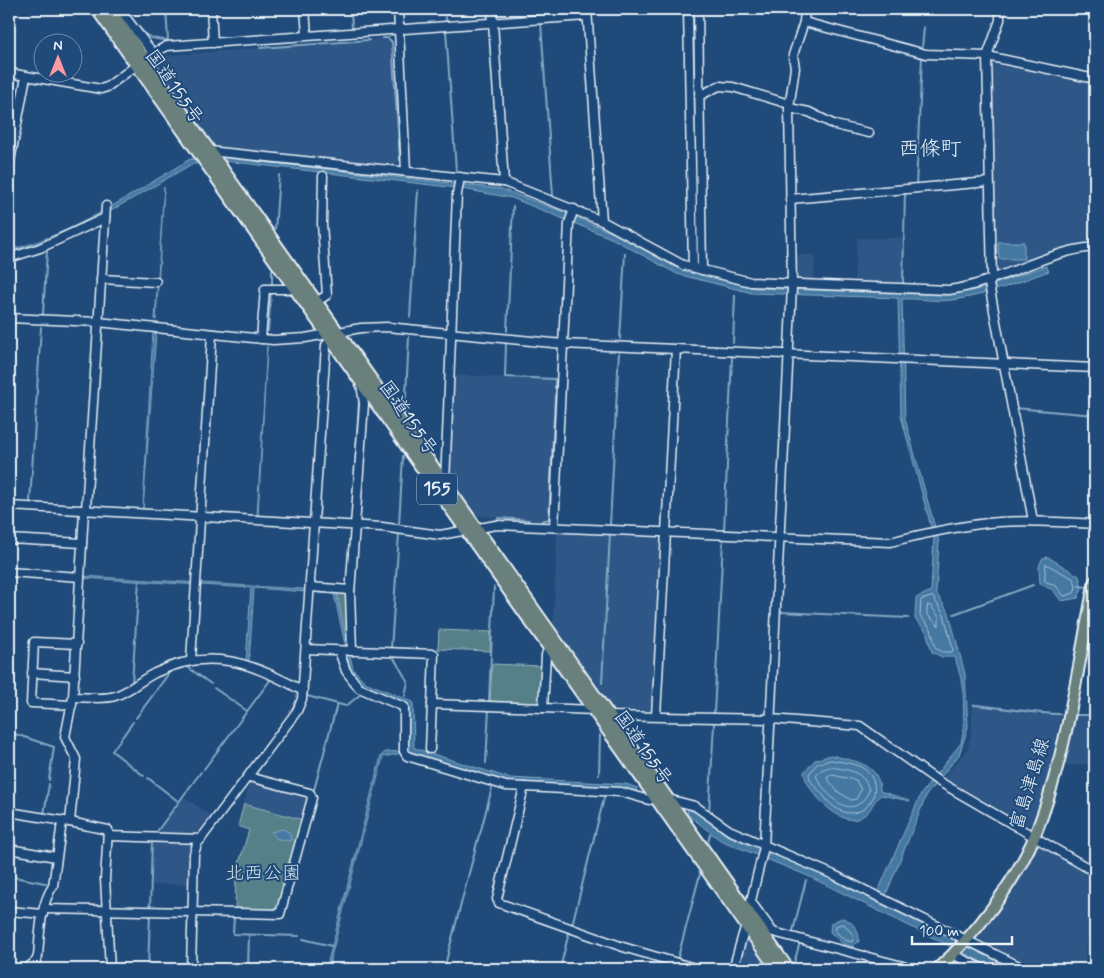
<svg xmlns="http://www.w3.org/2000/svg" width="1104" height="978" viewBox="0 0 1104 978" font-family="Mynerve,'Klee One',sans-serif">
<rect width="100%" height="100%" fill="#1f4a7a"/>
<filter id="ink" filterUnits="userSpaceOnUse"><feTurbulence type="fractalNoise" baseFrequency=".02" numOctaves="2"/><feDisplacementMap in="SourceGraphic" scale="10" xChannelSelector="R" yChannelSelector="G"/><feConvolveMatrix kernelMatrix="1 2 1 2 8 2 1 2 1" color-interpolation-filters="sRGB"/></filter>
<g filter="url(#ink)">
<g fill="#2f5686">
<polygon points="388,38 392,42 400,160 397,166 214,147 157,66 159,56"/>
<polygon points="998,62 1095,82 1095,233 1088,241 998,273 995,271 991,69"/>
<polygon points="857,238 904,238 903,283 854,281"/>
<polygon points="794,255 815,255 814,281 796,280 794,278"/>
<polygon points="451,375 555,379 549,519 547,521 476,516 446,474"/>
<polygon points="561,531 661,536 663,538 654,708 651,711 612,709 553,626 557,534"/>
<polygon points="1095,618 1095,665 1085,664"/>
<polygon points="972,705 1012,708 1042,714 1061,714 1048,778 1033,822 1028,825 944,778 968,748 972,729"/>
<polygon points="1075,715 1095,715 1095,862 1091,863 1089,764 1064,766"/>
<polygon points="253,782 307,795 309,800 303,820 244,804 249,783"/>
<polygon points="183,796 214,818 198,837 152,836"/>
<polygon points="153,839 197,840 190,884 152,885"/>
<polygon points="1038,844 1087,872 1095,872 1084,969 1032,969 977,943 976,938 1006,898"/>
<polygon points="744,934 769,969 735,969"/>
</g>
<g fill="#548088" stroke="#9eb8c0">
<polygon points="336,591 348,591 348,648"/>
<polygon points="439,630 491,632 490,651 438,649"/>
<polygon points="492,664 542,666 541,703 539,705 490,702"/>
<polygon points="244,804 303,820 281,910 235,912 236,873 249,830 238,826"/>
</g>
<g fill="#4579a2" stroke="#86a9c4">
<path d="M691 9H696L701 275 755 288 945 295 983 288 1046 266 1049 271C1018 282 986 296 952 300 936 302 918 298 902 299L905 419 939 542 936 593 949 613 965 674 968 727 959 755 927 794 883 902 1019 969H996L808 876 720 840 687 814 688 809 705 817 726 835 818 872 875 898 921 794 961 743 964 727 963 686 955 657H942L932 652 926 631 915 619 916 598 931 591 934 538 901 416 898 298 752 293 677 274 613 239 512 198 457 188 225 161 226 158 501 189 566 213 613 233 677 268 694 273Z"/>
<path d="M190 159H194L197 164H192C133 198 75 235 9 254V250C75 234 133 193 190 159Z"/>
<polygon points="164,187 156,320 155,320"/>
<polygon points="998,242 1024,242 1024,259 999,259"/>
<polygon points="153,332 156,333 143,508"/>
<polygon points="267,346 258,516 257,516"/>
<polygon points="1048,557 1079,576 1082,588 1078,598 1061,601 1053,590 1040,584 1039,567 1042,559"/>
<polygon points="82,576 336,591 353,669 365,682 413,702 414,748 509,778 626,784 637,788 636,794 508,785 407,754 408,706 364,687 351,672 334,594 254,588 249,662 246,661 251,588 82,578"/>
<polygon points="402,751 402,753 383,757 328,969 326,969 381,756 385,752"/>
<path d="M831 755C852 761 880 762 880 791L910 801 881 795C871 802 873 813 857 819 838 825 805 789 804 772L815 760Z"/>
<polygon points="283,829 290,833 291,841 277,839 271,832"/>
<path d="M842 918C852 920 860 931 859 941L853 947 843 944 830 932 831 923Z"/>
</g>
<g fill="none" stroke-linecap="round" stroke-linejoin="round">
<g stroke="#a7c1d6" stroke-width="1">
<polygon points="1046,564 1074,579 1076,587 1074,593 1064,596 1056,586 1045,581"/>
<polygon points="933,597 944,615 953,649 952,652 943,652 936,648 931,629 920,616 921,600"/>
<polygon points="928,605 931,606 939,617 939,626 927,614"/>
<path d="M831 760C841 762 856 763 864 769 894 791 854 839 823 795 818 788 809 783 809 774L817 764Z"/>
<path d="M831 767C848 770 865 771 869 791 853 824 828 798 816 776L821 770Z"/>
<polygon points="832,775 856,780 861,790 856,799 851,800 837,791 827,778"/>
<polygon points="844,924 854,936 852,942 845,940 835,931 836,926"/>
</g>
<g stroke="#86a9c4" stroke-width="2">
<polyline points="351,9 352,29"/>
<polyline points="445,9 446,20"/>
<polyline points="540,9 540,16"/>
<path d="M129 14C143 32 144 40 168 40L166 9"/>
<polyline points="541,23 553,196"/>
<polyline points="446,31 456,170"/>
<polyline points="383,38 388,38 392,42 400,160"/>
<polyline points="260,48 369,40"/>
<polyline points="922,49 924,27"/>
<polyline points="916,187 922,57"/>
<polyline points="275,230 279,175"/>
<polyline points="903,283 905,193"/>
<polyline points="272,287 272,270"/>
<polyline points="43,314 47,251"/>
<polyline points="410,317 418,190"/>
<polyline points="268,331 271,292"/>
<polyline points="507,331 513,206"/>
<polyline points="620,339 625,253"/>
<polyline points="733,343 735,295"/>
<polyline points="506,344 505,377 555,379 555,388"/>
<polyline points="1014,408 1095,415"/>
<polyline points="405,414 409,337"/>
<polyline points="30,502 41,327"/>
<polyline points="498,518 529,520"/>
<polyline points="352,520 359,401"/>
<polyline points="542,521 549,519 555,395"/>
<polyline points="399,524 403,456"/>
<polyline points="610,525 619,351"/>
<polyline points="724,530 732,357"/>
<polyline points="1079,586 1087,587"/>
<polyline points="779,612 908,618"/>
<polyline points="954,614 1033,585"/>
<polyline points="391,649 399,534"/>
<polyline points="392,655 408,682 405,696"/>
<polyline points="186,666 211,684"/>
<polyline points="132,683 139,581"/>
<polyline points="602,683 610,534"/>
<polyline points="214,688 247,711"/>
<polyline points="307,696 346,706 361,694"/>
<polyline points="489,701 494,587"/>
<path d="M974 705C1003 707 1032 714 1061 714"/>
<polyline points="714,714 723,540"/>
<polyline points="1075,715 1095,715"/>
<polyline points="136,718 172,669"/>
<polyline points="133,722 112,751 144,776"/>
<polyline points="9,732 54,747 49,780"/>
<polyline points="486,763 489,709"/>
<polyline points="204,769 271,679"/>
<polyline points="599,775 600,735"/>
<polyline points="148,778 179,802"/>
<polyline points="314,790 337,704"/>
<polyline points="709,813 714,724"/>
<polyline points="44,814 49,784"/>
<polyline points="155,834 201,772"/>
<polyline points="480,834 493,784"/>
<polyline points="708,843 710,834"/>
<polyline points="9,876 50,884"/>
<polyline points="150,910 152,840"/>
<polyline points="234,917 233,934 299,936"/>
<polyline points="572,925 605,794"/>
<polyline points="792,935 806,880"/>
<polyline points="303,939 332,946"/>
<polyline points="677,961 700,874"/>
<polyline points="794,963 800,942"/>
<polyline points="113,967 187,969"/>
<polyline points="148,968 150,914"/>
<polyline points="34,969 34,966 108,967"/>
<polyline points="248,969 249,935"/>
<polyline points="444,969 479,835"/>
<polyline points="560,969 569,932"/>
</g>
<g stroke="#e8f1f8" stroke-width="11">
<g id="minor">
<polyline points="122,9 122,13 153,53"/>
<polyline points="211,9 213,43"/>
<polyline points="305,9 307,35"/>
<polyline points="398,9 406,171"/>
<polyline points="492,9 504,182"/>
<polyline points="587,9 602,221"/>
<polyline points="688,9 693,268"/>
<polyline points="698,9 702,270"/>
<polyline points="1000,9 1000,20 987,56 992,279 989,284 1033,521"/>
<polyline points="804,22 926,54 987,56 1095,79"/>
<polyline points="9,73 101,89 107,87 153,53 167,46 587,16"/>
<polyline points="699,96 719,86 733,87 789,104"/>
<polyline points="789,108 809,112 835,125 869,133"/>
<path d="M209 151 504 182 602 221 683 265 751 282 949 290C1000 283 1044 251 1095 247"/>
<polyline points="9,167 26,76"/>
<polyline points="790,199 989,182"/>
<polyline points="9,258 40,248 105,218"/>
<polyline points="101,279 156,282"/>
<polyline points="316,302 327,295 322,224 323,176"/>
<polyline points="9,318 98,322 273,340 305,338 361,328 387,327 563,344 1095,368"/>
<polyline points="261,339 265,289 297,289"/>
<polyline points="445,483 457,194 460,177"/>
<path d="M9 506 382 527 440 535 496 525 890 542C926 533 962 525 999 522 1031 520 1063 522 1095 524"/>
<polyline points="86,509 106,206"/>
<polyline points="554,527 569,223 574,209"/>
<polyline points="9,539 82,543"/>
<polyline points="9,572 80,577"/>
<polyline points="310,587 350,590"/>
<polyline points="306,649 434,654 432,704 595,710"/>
<polyline points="339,651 346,671 359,688 404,707 404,751 407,756 506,786 621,792 649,800 656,797"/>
<polyline points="352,651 350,593 364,404 361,384"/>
<polyline points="191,660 212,335"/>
<polyline points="32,673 75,676"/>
<path d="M73 697C86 697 103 700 115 696 129 692 142 679 155 673 210 646 253 663 303 691"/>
<polyline points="72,705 31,703 34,642 77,644"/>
<polyline points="543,708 546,655 549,647"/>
<polyline points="609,716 771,719 860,726 938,781 1088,868 1095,866"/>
<polyline points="656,716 676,349"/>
<polyline points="430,749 432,704"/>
<polyline points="524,787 497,899 499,903 623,947 698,969"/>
<polyline points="668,799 695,806 729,830 834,875 1025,969"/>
<polyline points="9,812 70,822 76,759 65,737 73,697 84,511"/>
<polyline points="70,822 108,830 105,879 110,969"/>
<polyline points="108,836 201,839"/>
<polyline points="9,849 56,857"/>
<polyline points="751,902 773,932 914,969"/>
<polyline points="45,909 280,914 312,798 310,793 249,777"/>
<polyline points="9,911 43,914"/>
<polyline points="748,913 764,847 792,287 789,108 795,68 793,55 804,22 805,9"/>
<polyline points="954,955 983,969"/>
<path d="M26 969 36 961 38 956C40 933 40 905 53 886L62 822"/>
<polyline points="191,969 194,854 197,844 297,711 302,699 326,345 331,340"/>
<polyline points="733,969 746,924"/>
</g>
</g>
<g stroke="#e8f1f8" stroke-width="14">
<path id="major" d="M937 969C973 938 1017 880 1035 835 1067 756 1078 664 1095 581"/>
</g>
<g stroke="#e8f1f8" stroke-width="15">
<g id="highway">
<polyline points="97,9 777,969"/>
<polyline points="109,9 788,969"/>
</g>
</g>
<use href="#minor" stroke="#1f4a7a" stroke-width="8"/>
<use href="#major" stroke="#6a807c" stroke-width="10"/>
<use href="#highway" stroke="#6a807c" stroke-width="11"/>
</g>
</g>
<g text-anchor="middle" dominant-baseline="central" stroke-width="4" stroke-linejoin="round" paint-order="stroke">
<rect fill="#1f4a7a" stroke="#acbfd2" stroke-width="1" x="417" y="473.5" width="40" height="31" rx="4"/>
<g font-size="18" font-weight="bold" fill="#e8f1f8">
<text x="437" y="489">155</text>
</g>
<g font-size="19" fill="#e8f1f8" stroke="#1f4a7a">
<text transform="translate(174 87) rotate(55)">国道155号</text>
<text transform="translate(408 418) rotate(55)">国道155号</text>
<text transform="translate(643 748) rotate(55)">国道155号</text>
<text transform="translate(1030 784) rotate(-73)">富島津島線</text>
</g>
<g font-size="19" fill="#d2e0e7" stroke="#1f4a7a">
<text x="263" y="873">北西公園</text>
</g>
<g font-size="21" fill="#e8f1f8" stroke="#1f4a7a">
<text x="930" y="149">西條町</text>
</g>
</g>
<rect width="1104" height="978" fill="none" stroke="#1f4a7a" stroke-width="30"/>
<rect x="15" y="15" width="1074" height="948" fill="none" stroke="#e8f1f8" stroke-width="2" filter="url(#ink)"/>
<g transform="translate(58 58)"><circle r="24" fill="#1f4a7a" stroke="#6f8dac"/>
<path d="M0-4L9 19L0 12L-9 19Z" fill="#ff9aa2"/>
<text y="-8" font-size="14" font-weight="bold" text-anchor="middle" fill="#e8f1f8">N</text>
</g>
<path d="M912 936v8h100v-8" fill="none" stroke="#e8f1f8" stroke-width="2.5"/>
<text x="919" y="936" font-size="15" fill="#e8f1f8" stroke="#1f4a7a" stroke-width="4" paint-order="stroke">100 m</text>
</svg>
